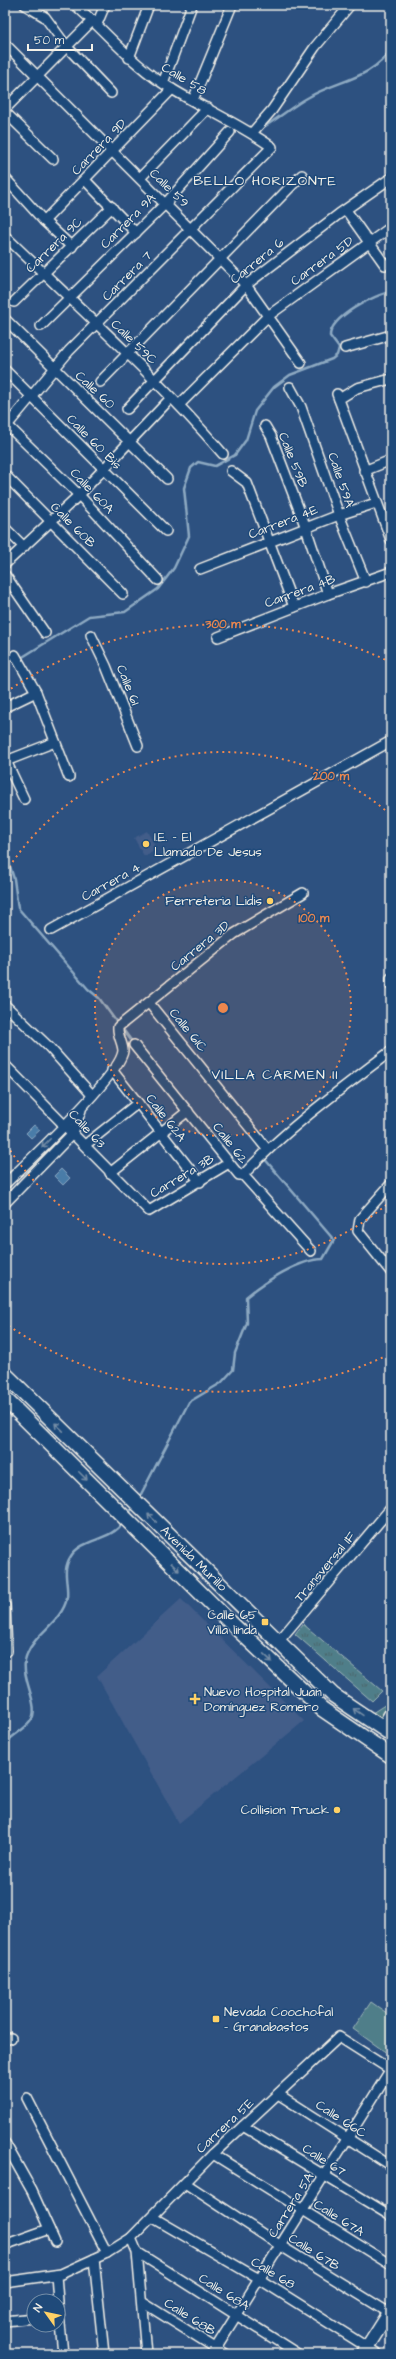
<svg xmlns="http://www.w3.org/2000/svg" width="396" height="2359" viewBox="0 0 396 2359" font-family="'Architects Daughter',sans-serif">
<defs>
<pattern id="grass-tufts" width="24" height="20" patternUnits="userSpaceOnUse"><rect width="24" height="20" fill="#4f7e89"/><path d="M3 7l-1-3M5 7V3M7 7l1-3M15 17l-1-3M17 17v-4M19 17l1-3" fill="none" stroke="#4c666b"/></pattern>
</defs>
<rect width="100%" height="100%" fill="#2d5180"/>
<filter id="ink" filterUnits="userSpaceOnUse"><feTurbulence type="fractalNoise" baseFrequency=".025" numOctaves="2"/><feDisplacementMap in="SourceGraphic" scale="8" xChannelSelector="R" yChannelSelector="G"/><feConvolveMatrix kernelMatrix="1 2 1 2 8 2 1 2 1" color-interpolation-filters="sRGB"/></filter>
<g filter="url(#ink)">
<g fill="#425d89">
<polygon points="147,831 157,850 144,856 134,838"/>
<polygon points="181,1599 304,1721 179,1823 97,1676"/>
</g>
<g fill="url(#grass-tufts)" stroke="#a2b8b8">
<polygon points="303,1624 382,1691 372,1701 295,1634"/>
<polygon points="391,1701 391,1704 380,1722 369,1715"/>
</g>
<polygon fill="#4f7e89" stroke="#a2b8b8" points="371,2002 391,2016 391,2056 353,2029"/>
<g fill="#4a7ba8" stroke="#8eaac2">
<polygon points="34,1125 40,1130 31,1138 26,1133"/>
<polygon points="61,1169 70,1178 63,1185 54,1176"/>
</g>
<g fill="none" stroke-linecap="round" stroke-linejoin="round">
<g stroke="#8eaac2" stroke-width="2.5">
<path d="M260 129C277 120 292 106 309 97 338 80 372 79 391 49"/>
<path d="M5 662 21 658 89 616 125 612 158 589 174 568 189 536 184 488 191 468 198 462 215 466 235 455 246 440 255 411 274 387 290 375 332 359 337 355 339 348 330 336C330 317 375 294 391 292"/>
<polyline points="8,860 14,879 18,908 88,989 99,998 118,1024"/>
<polyline points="122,1028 133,1043"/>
<path d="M139 1498 189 1402 221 1383 233 1370 235 1353 247 1323 246 1297C264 1282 300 1259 323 1259L334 1240 263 1157"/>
<polyline points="128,1515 134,1505"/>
<path d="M5 1744C12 1735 23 1731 30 1722 43 1706 17 1676 27 1654 36 1632 62 1622 67 1598 69 1583 61 1571 71 1556 82 1538 112 1541 123 1522"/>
</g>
<g stroke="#f4f1e8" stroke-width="12">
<g id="street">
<polyline points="25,5 45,17 67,47 111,93"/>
<polyline points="97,24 105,5"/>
<polyline points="5,44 246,285 301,363"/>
<polyline points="129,58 149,5"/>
<polyline points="163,83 192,5"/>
<polyline points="193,100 232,5"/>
<polyline points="5,109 93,20"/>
<polyline points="5,112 53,159"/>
<polyline points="252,133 272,110 315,47 350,5"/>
<polyline points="5,178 44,221 72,247"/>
<polyline points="140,178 208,108"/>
<polyline points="85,180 136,233"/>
<polyline points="346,210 385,265 391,263"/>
<polyline points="44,221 172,89"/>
<path d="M5 236C78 307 156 376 223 454"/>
<polyline points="14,302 112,207"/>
<polyline points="5,319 167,479"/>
<polyline points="41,326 166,203 230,132"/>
<polyline points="345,348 391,335"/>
<polyline points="5,370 166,531"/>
<polyline points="100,382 302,175"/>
<polyline points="290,387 301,407 339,515 366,582"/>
<polyline points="337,394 391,540"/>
<polyline points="339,399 357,388 391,379"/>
<polyline points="179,405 268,316 391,227"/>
<polyline points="127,409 246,285 339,214 391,178"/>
<polyline points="5,423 79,495 158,580"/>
<polyline points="265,426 271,436 306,528 328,594"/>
<path d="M5 428 69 351 272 147C241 125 205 109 172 89 134 67 108 33 75 5"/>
<polyline points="231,471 247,483 294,607"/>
<polyline points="364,471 391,460"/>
<polyline points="5,475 123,594"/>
<polyline points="5,528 24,547"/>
<polyline points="5,564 79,495 171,398"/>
<polyline points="200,569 339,515 376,503"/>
<polyline points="5,575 45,633"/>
<polyline points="91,635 106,666 138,746"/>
<polyline points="218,637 328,594 391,572"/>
<polyline points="15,655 36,692 69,777"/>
<polyline points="5,707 36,692"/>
<polyline points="24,799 6,761 55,742"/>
<polyline points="51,930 391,741"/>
<polyline points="391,978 391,985"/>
<polyline points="149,1003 267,1149"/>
<polyline points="5,1005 49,1047 92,1095"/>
<polyline points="134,1045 239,1175 243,1175 311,1251"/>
<polyline points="5,1065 149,1211 229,1163"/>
<polyline points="112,1070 200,1182"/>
<polyline points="85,1145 138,1103"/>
<polyline points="110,1173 188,1111"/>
<path d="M243 1175C287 1128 340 1090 391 1051"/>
<path d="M5 1184C26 1164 121 1074 123 1051 123 1043 117 1035 118 1027L234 934 303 893"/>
<polyline points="391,1184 360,1219 358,1231 391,1272"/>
<polyline points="5,1203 73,1133 81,1110"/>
<polyline points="5,1605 7,1651 5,1652"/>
<polyline points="278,1642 391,1508"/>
<polyline points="381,1728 391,1710"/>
<polyline points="5,2040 11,2038"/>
<polyline points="278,2094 391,2166"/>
<polyline points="27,2098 107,2253"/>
<polyline points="243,2126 391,2216"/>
<polyline points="5,2143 32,2191 55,2242"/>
<polyline points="213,2154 391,2265"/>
<polyline points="185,2183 281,2246 391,2314"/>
<polyline points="152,2217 259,2279 378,2354"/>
<polyline points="131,2238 137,2252 146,2354"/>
<polyline points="7,2244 49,2229"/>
<polyline points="137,2252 298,2354"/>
<polyline points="94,2259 104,2354"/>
<polyline points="56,2275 58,2301"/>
<polyline points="5,2282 61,2274 107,2253 131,2238 213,2154 339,2037 391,2070"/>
<polyline points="142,2302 225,2354"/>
<polyline points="58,2303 63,2354"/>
<polyline points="5,2321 34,2318"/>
<polyline points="212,2354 391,2069"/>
</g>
</g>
<g stroke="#f4f1e8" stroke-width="15">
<polyline id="secondary" points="363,2354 391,2310"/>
</g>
<g stroke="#f4f1e8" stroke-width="17">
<g id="primary">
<path id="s1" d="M5 1374 333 1695 391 1734"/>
<polyline points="5,1399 230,1622 322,1709 391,1756"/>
</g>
</g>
<use href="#street" stroke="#1f4a7a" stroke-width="9"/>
<use href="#secondary" stroke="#1f4a7a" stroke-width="12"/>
<use href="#primary" stroke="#1f4a7a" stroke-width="14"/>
</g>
<defs><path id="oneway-shaft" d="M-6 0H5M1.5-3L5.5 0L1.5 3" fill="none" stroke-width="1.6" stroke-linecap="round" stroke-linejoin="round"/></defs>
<g stroke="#748da6">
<use href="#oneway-shaft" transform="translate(46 1143) rotate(135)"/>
<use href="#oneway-shaft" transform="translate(59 1427) rotate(-136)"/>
<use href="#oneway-shaft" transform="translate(83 1476) rotate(45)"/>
<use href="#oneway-shaft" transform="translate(152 1518) rotate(-136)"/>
<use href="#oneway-shaft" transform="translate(175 1567) rotate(45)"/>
<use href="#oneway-shaft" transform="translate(268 1658) rotate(43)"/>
<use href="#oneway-shaft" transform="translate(358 1712) rotate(-145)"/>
</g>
</g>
<circle cx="223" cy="1008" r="128" fill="#ec874e" fill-opacity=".12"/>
<g fill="none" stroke="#ec874e" stroke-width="2" stroke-dasharray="2 4">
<circle cx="223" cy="1008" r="128"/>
<path d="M391 1201A256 256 0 0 1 6 1144M6 872A256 256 0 0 1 391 815"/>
<path d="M388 1355A384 384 0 0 1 6 1324M6 692A384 384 0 0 1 388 661"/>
</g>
<g fill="#ffd166" stroke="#1f4a7a" stroke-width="1.5">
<circle cx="146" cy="844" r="4"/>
<circle cx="270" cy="901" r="4"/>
<rect x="261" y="1618" width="8" height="8" rx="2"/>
<path d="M193 1693h4v4h4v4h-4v4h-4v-4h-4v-4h4z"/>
<circle cx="337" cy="1810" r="4"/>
<rect x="212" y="2015" width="8" height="8" rx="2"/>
</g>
<g text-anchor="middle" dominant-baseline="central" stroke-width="3" stroke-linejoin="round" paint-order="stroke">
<g font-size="13" fill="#f4f1e8" stroke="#1f4a7a">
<text transform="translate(184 79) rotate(31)">Calle 58</text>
<text transform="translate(99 147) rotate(-46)">Carrera 9D</text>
<text transform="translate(169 188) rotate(44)">Calle 59</text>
<text transform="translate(128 221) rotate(-45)">Carrera 9A</text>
<text transform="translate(54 245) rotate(-44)">Carrera 9C</text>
<text transform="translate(257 261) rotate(-39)">Carrera 6</text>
<text transform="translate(322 261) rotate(-36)">Carrera 5D</text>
<text transform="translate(127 276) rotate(-45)">Carrera 7</text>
<text transform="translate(134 342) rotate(44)">Calle 59C</text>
<text transform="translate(95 390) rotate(43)">Calle 60</text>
<text transform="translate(94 442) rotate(45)">Calle 60 Bis</text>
<text transform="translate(293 460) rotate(68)">Calle 59B</text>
<text transform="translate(341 480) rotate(71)">Calle 59A</text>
<text transform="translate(92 491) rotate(46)">Calle 60A</text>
<text transform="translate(283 522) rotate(-21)">Carrera 4E</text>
<text transform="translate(73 525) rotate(45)">Calle 60B</text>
<text transform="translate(300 591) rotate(-20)">Carrera 4B</text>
<text transform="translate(128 685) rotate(68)">Calle 61</text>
<text transform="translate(111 882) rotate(-29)">Carrera 4</text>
<text transform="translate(200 946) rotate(-39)">Carrera 3D</text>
<text transform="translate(188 1030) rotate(51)">Calle 61C</text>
<text transform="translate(166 1118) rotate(52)">Calle 62A</text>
<text transform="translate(87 1129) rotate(47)">Calle 63</text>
<text transform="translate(230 1143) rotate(52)">Calle 62</text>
<text transform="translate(182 1176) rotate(-31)">Carrera 3B</text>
<text stroke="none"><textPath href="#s1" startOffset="264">Avenida Murillo</textPath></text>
<text transform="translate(325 1567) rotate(-50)">Transversal 1F</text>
<text transform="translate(341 2119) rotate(33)">Calle 66C</text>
<text transform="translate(225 2126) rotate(-43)">Carrera 5E</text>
<text transform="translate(324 2160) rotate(32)">Calle 67</text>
<text transform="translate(291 2205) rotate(-58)">Carrera 5A</text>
<text transform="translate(339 2218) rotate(32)">Calle 67A</text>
<text transform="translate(314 2252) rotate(32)">Calle 67B</text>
<text transform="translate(273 2273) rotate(31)">Calle 68</text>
<text transform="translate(224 2292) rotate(32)">Calle 68A</text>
<text transform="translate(190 2317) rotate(32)">Calle 68B</text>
</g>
<g font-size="13" fill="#f4f1e8" stroke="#1f4a7a" text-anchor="start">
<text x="154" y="837">I.E. - El<tspan x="154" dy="15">Llamado De Jesus</tspan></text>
<text x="262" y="901" text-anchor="end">Ferreteria Lidis</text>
<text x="257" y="1615" text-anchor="end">Calle 65<tspan x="257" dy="15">Villa linda</tspan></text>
<text x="204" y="1692">Nuevo Hospital Juan<tspan x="204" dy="15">Domínguez Romero</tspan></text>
<text x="329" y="1810" text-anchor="end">Collision Truck</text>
<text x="224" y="2012">Nevada Coochofal<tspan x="224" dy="15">- Granabastos</tspan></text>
</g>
<g font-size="14" letter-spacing="1" fill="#f4f1e8" stroke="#1f4a7a">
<text x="265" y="181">BELLO HORIZONTE</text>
<text x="275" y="1075">VILLA CARMEN II</text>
</g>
</g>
<circle cx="223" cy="1008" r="6" fill="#ec874e" stroke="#1f4a7a" stroke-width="2"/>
<g font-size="12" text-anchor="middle" font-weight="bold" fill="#ec874e" stroke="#1f4a7a" stroke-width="3" stroke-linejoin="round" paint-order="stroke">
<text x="223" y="628">300 m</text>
<text x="331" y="780">200 m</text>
<text x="314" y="922">100 m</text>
</g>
<rect width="396" height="2359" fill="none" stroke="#1f4a7a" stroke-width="20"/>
<rect x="10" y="10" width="376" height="2339" fill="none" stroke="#f4f1e8" stroke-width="1.5" filter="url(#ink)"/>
<g transform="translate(46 2313) rotate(303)"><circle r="19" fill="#1f4a7a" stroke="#748da6"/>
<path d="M0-3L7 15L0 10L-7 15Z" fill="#ffd166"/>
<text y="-6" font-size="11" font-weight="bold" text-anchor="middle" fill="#f4f1e8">N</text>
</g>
<path d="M28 44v6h64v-6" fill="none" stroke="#f4f1e8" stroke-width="2"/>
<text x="34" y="44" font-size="12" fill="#f4f1e8" stroke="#1f4a7a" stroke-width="3" paint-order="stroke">50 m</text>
</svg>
